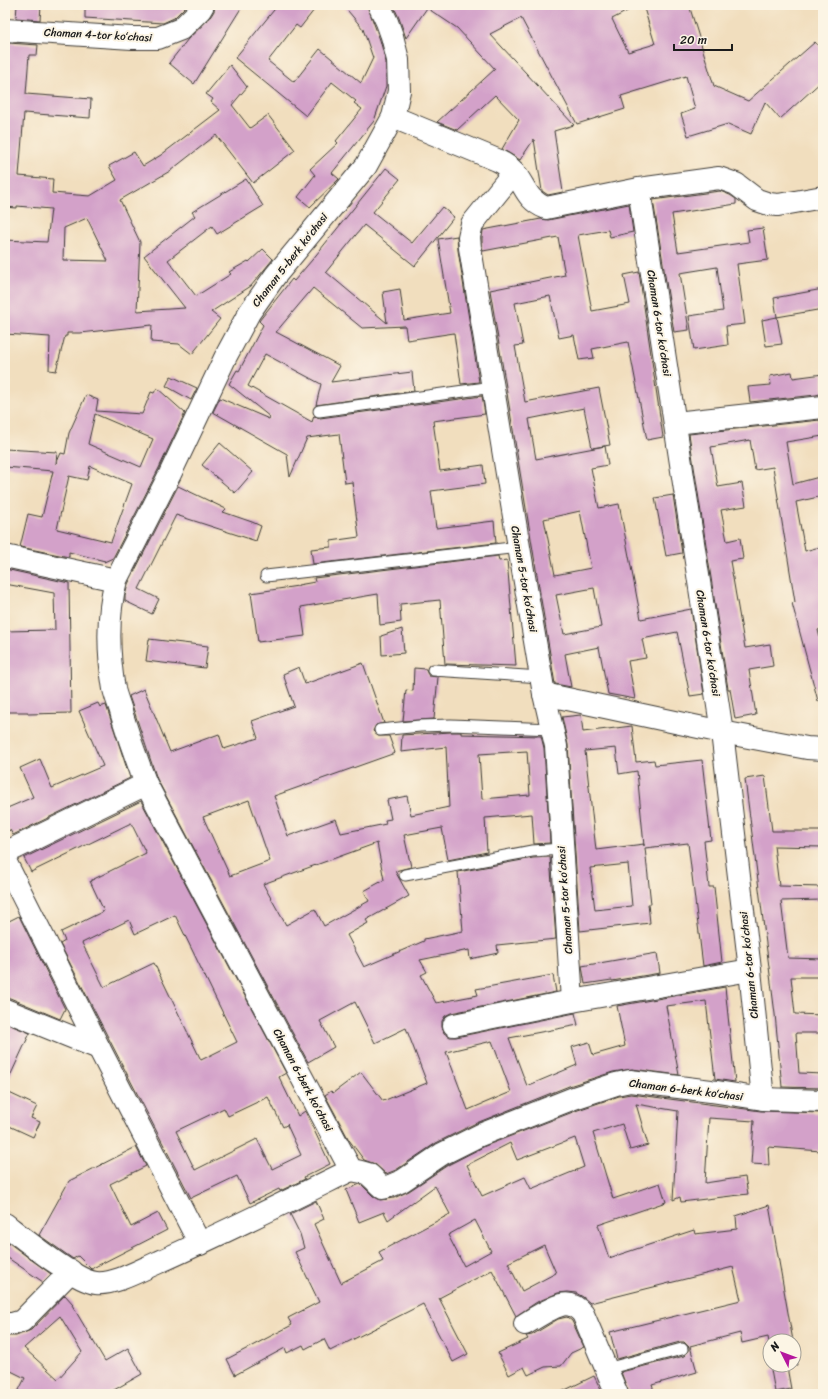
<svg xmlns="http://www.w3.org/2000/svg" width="828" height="1399" viewBox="0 0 828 1399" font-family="Sriracha,sans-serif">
<rect width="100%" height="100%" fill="#fcf5e5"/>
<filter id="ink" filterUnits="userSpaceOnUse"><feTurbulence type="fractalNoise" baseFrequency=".025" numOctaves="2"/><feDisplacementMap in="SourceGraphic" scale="8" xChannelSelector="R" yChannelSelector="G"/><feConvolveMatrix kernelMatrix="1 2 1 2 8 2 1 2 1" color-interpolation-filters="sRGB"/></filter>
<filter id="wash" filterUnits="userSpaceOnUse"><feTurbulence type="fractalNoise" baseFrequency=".012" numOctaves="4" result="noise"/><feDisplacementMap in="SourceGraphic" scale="16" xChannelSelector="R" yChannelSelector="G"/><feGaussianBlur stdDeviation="0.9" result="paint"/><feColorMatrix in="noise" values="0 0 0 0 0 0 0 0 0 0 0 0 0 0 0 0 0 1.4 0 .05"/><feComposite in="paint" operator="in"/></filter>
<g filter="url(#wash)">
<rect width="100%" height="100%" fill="#f1debe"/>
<g id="blocks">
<g fill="#d3a1c9" fill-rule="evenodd">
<polygon points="17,5 41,5 40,20 16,18"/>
<polygon points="85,5 187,5 174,18 163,23 85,18"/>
<polygon points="215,5 243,5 194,84 169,63 188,39 209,19 214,11"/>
<polygon points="278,5 318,5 300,28 296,25 268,61 294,82 320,49 361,83 373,58 363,29 343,5 367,5 380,40 386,62 386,86 374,121 332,173 339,179 310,207 298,197 315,175 310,169 338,143 336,141 362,109 354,103 356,101 332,82 306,116 235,58"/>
<polygon points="393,5 639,5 612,19 628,52 655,44 643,5 689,5 714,86 748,101 815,42 823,51 823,80 780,119 765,102 751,134 728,124 688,136 681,114 695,109 686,76 621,96 625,109 577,124 521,18 490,34 574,125 554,131 563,192 548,195 542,191 534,139 520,160 502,149 519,120 495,95 457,130 437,122 495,69 457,28 427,8 406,38 399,18"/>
<path d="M8 43 38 45 37 55H29L26 94 91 99 90 118 24 113 19 176 53 179 52 193 90 196 117 180 109 166 134 152 143 166 161 155 220 110 211 102 213 99 206 94 230 65 247 87 232 105 250 128 268 115 295 150 253 183 216 135 170 171 120 200 140 242 137 311 185 308 144 256 195 216 192 212 246 179 263 206 217 234 212 226 168 260 196 296 231 274 229 272 248 261 249 262 263 249 273 259 251 286 211 312 220 319 192 354 179 344 151 342 152 325 80 333H67V336H65L56 371 49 370 50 337 5 334V240L47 242 51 209 17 206V208L5 207V85ZM87 218 108 261 63 260 64 228Z"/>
<polygon points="386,168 400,179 373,212 412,243 442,207 454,217 415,266 364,225 326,272 387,323 383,292 400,289 404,320 450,313 438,239 457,236 458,250 479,382 461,384 454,333 407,340 405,326 362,328 313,288 276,332 340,366 331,382 412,372 414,391 316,405 321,384 265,354 248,386 312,422 314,416 320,418 482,396 485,414 433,421 440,471 483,465 485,484 431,491 436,528 494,521 496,543 313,564 311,549 331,547 331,541 359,537 352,482 345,483 339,434 307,438 290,477 287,454 213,412 220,398 269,419 270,417 229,384 237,370 239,371 263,325 259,321 292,279 294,281 312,260"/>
<polygon points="720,191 730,195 736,199 736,204 672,214 678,252 749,242 747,230 763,228 768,260 737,264 745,324 726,326 728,345 694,350 689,316 723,311 717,267 680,273 689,330 674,332 653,200"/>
<path d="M629 204 633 232 610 237 608 230 578 235 592 311 630 304 624 275 639 272 663 437 647 440 628 342 592 349 594 358 579 360 574 335 559 338 550 296 515 303 523 345 515 346 525 402 599 388 610 445 592 448 584 408 529 419 536 459 605 446 608 465 591 468 599 508 619 504 641 619 691 609 704 694 690 696 677 632 642 639 646 658 628 661 635 699 608 694 599 647 565 654 571 687 555 684 490 290 565 275 558 237 483 251 482 246V238L483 230 541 219 548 220ZM580 511 591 568 555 575 544 519ZM594 588 601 627 564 634 556 595Z"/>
<polygon points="823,289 823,309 777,317 774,298"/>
<polygon points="777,317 782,344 766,346 762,320"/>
<polygon points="792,372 793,378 823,374 823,393 816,395 750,402 748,387 771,385 770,376"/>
<polygon points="171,376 197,388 191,400 166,386"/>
<path d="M157 388 185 413 159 468 113 558 104 562 105 561 69 552V557L20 547 28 514 42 517 53 471 5 467V449L57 452 56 464 61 453 65 454 69 433 86 395 98 400 96 411 142 414 151 392 154 393ZM95 414 153 439 141 467 88 444ZM90 466 132 484 111 542 57 529 69 476 87 480Z"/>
<polygon points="820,420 823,436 786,442 793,484 823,476 823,496 796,502 805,551 823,546 823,628 818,630 823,650 823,701 818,701 792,603 795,602 773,467 755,470 750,440 711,447 718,487 742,483 746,506 721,510 727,541 740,538 743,559 730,561 745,648 770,644 773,666 749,670 756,715 735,719 730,689 728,689 689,434"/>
<polygon points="220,443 253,472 235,493 202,465"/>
<polygon points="178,486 226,509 223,512 252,522 261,526 256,541 176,515 139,589 159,599 152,614 125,601 125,596 128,584"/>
<polygon points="673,495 682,553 666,556 655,498"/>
<polygon points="498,556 499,561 507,560 516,666 445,664 440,600 400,604 401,622 380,625 378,594 301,607 305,636 258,642 251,593 298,586 298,585 315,582 314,578"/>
<polygon points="5,569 69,583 71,713 28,714 28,712 5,712 5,631 55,630 54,593 5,584"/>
<polygon points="402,629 404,653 382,655 381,636"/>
<polygon points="149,639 208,646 205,668 146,661"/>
<path d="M363 663 384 723 376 725 373 731 378 736H389L395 753 274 796 288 836 336 819 341 833 386 824 385 820 391 819 387 800 407 796 411 815 449 807 446 747 401 752 402 735 451 732H461V734L541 736 544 748 550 843 534 844 532 814 485 818 487 852 448 860 442 828 404 835 411 867 395 871 409 896 366 920 368 923 347 935 364 967 424 941V939L463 931 458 872 533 858 550 857 556 939 497 945 498 953 470 959 469 950 420 960 427 972 421 975 436 1003 478 995 476 989 553 975 556 992 451 1013 445 1016 442 1021V1027L444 1033 450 1037H456L575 1013 578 1025 509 1038 527 1086 577 1065 572 1047 589 1042 593 1055 625 1046 617 1006 725 987 735 1082 715 1079 706 1001 666 1006 679 1075 632 1069 613 1072 569 1086 474 1124 436 1143 396 1170 386 1174 375 1164 364 1160 349 1140 325 1095 331 1091 333 1093 361 1072 383 1101 427 1083 406 1028 375 1043 355 1002 320 1021 334 1047 308 1062 157 779 129 696 144 689 170 752 219 734 224 749 258 738 252 721 294 706 283 674 299 667 305 684ZM527 751 530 795 482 799 479 754ZM249 800 270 861 230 876 203 817ZM377 843 384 880 364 891 369 901 324 926 315 909 286 925 263 884ZM492 1041 511 1092 468 1110 446 1052Z"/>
<polygon points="414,668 426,669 427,673 429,676 438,677 434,719 403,721 406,690 413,691"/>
<polygon points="98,703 100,707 106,705 130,778 13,835 10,830 5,832 5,809 33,797 20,768 40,759 52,788 103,766 79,711"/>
<path d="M581 715 583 732 632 726 636 762 654 760 655 765 702 760 711 840 704 841 709 887H714L722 962 703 966 688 843 645 848 651 904H648L650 923 580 931 568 745 562 717ZM616 748 619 774 637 771 644 846V844L596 850 585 751ZM628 864 632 906 595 910 590 868Z"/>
<polygon points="765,776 772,831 823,831 823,847 774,846 779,886 823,887 823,900 781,901 788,958 823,959 823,977 791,977 795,1014 823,1015 823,1033 796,1033 799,1073 823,1074 823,1088 782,1087 775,1014 745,779"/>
<path d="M141 801 286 1073 279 1077 298 1116 305 1111 330 1164 304 1177 305 1179 280 1191 279 1189 250 1203 237 1176 191 1198 60 944 65 941 61 932 104 911 90 881 146 853 131 823 31 872 24 858ZM175 915 237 1042 201 1060 154 963 104 987 82 943 129 920 135 934ZM268 1097 283 1127 288 1124 287 1125 301 1155 272 1169 257 1139 195 1170 176 1131 224 1108 228 1116Z"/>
<polygon points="19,916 65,1009 60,1019 10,998 5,998 5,923"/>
<polygon points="657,953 660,973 612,981 612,980 585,984 582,966"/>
<polygon points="5,1023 30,1033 5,1087"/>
<polygon points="5,1091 37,1106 31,1118 40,1122 33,1137 5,1124"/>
<path d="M631 1094 761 1111 823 1113 821 1151 768 1147 769 1165 751 1164 754 1121 709 1118 705 1183 745 1177 748 1194 681 1202 680 1197 673 1200 678 1111 636 1104 648 1145 630 1150 622 1124 593 1133 613 1199 660 1183 666 1202 598 1225 609 1258 694 1230 695 1234 737 1229 736 1216 769 1205 793 1341H770V1348L768 1337 742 1343 740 1333 690 1346 697 1372 652 1385 655 1394H629L621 1372 684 1356 689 1351V1347L684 1342H680L617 1359 610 1332 741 1300 733 1267 590 1303 583 1297 576 1293 568 1292 558 1293 537 1302 516 1316 492 1270 439 1298 468 1354 453 1362 423 1304 330 1351 324 1339 305 1349 303 1345 287 1353 285 1348 235 1375 227 1359 292 1325 288 1318 319 1302 295 1252 304 1248 300 1234 290 1214 316 1201 324 1219 314 1224 341 1283 383 1261 379 1252 450 1214 435 1186 388 1220 384 1212 359 1222 346 1190 360 1184 362 1185 373 1196 380 1200 394 1198 409 1191 448 1165 485 1146 578 1110 619 1096ZM575 1138 584 1167 531 1189 525 1177 482 1196 467 1165 510 1143 517 1160ZM475 1220 491 1251 464 1266 448 1235ZM544 1245 556 1273 522 1291 508 1263Z"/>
<polygon points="136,1147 146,1166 110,1184 131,1227 158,1213 167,1230 91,1269 78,1256 73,1259 39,1235 69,1181"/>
<polygon points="9,1243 29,1258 51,1274 43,1282 5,1256 5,1249"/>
<path d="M65 1295 73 1304 72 1305 105 1361 128 1348 142 1374 107 1394H17L25 1378 5 1368V1336H16L31 1330ZM60 1316 82 1352 58 1379 24 1348Z"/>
<polygon points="567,1317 572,1321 584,1347 571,1353 561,1366 545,1367 528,1375 524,1367 509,1375 498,1353 528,1339 526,1336 532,1335 558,1319"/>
<polygon points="794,1347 797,1365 774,1369 773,1365 794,1365"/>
<polygon points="787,1367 791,1389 775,1392 771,1370"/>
<polygon points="594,1376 603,1394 557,1394"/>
</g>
</g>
</g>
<g filter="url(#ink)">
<use href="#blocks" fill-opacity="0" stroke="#3c3934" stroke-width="1"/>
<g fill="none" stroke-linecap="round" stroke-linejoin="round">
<g stroke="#3c3934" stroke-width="13">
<g id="service">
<polyline points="319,411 493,387"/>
<polyline points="266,576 519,547"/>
<polyline points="433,670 541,677"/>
<polyline points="380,730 420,726 451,725 552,729"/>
<polyline points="405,875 532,851 562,849"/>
<polyline points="606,1369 682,1349"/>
</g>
</g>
<g stroke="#3c3934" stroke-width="24">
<g id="minor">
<path d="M379 5 387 22 392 36 398 60 399 91 393 117 366 166 275 276 249 313 226 356 170 474 116 580C107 615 108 653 114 689 116 698 120 706 122 715 129 738 137 761 146 784L351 1170C357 1171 363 1172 368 1174 374 1178 377 1184 383 1188L390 1186 402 1181 442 1154 480 1135 574 1098 616 1084 630 1081 711 1091 763 1099 823 1101"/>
<polyline points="5,30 132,38 158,38 181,29 200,10 203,5"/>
<path d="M393 117 497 160C503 163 509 166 513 171 526 186 525 199 546 208L639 189 719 178 736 184 757 200 769 204 778 205 823 197"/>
<polyline points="514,172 472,224 469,237 470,248 519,547 544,694 556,746 572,1001"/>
<polyline points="639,189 722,732 750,970 763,1099"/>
<polyline points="675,423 823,407"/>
<polyline points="5,556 116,580"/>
<polyline points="544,694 722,732 807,748 823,749"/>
<polyline points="5,853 146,784"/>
<polyline points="5,861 99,1048 200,1244"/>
<polyline points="5,1010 99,1048"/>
<polyline points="454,1025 572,1001 750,970"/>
<path d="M5 1224C23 1238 75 1281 96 1283 115 1285 142 1269 159 1262 224 1233 288 1201 351 1170"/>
<polyline points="5,1324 12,1324 22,1321 71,1271"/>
<path d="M525 1324C533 1319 553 1307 561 1305 571 1302 578 1308 583 1314L617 1394"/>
</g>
</g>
<use href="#service" stroke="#fff" stroke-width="11"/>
<use href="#minor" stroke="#fff" stroke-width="22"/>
</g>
</g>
<g text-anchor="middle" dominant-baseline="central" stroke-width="4" stroke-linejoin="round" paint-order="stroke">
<g font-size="11" fill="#1c1c1c" stroke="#fcf5e5">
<text transform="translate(98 35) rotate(3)">Chaman 4-tor koʻchasi</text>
<text transform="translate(290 260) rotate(-52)">Chaman 5-berk koʻchasi</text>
<text transform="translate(659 323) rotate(81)">Chaman 6-tor koʻchasi</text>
<text transform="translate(524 579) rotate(80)">Chaman 5-tor koʻchasi</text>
<text transform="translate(708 643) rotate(81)">Chaman 6-tor koʻchasi</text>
<text transform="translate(565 900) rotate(-94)">Chaman 5-tor koʻchasi</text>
<text transform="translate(749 965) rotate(-96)">Chaman 6-tor koʻchasi</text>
<text transform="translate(303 1080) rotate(62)">Chaman 6-berk koʻchasi</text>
<text transform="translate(686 1090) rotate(7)">Chaman 6-berk koʻchasi</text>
</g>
</g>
<rect width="828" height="1399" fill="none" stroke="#fcf5e5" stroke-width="20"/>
<g transform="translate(782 1353) rotate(312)"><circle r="19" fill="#fcf5e5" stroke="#a29e95"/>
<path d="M0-3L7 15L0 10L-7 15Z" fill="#b5179e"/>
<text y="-6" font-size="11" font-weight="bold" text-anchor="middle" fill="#1c1c1c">N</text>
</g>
<path d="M674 44v6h58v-6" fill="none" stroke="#1c1c1c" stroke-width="2"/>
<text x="680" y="44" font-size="12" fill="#1c1c1c" stroke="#fcf5e5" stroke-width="3" paint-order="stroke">20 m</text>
</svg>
